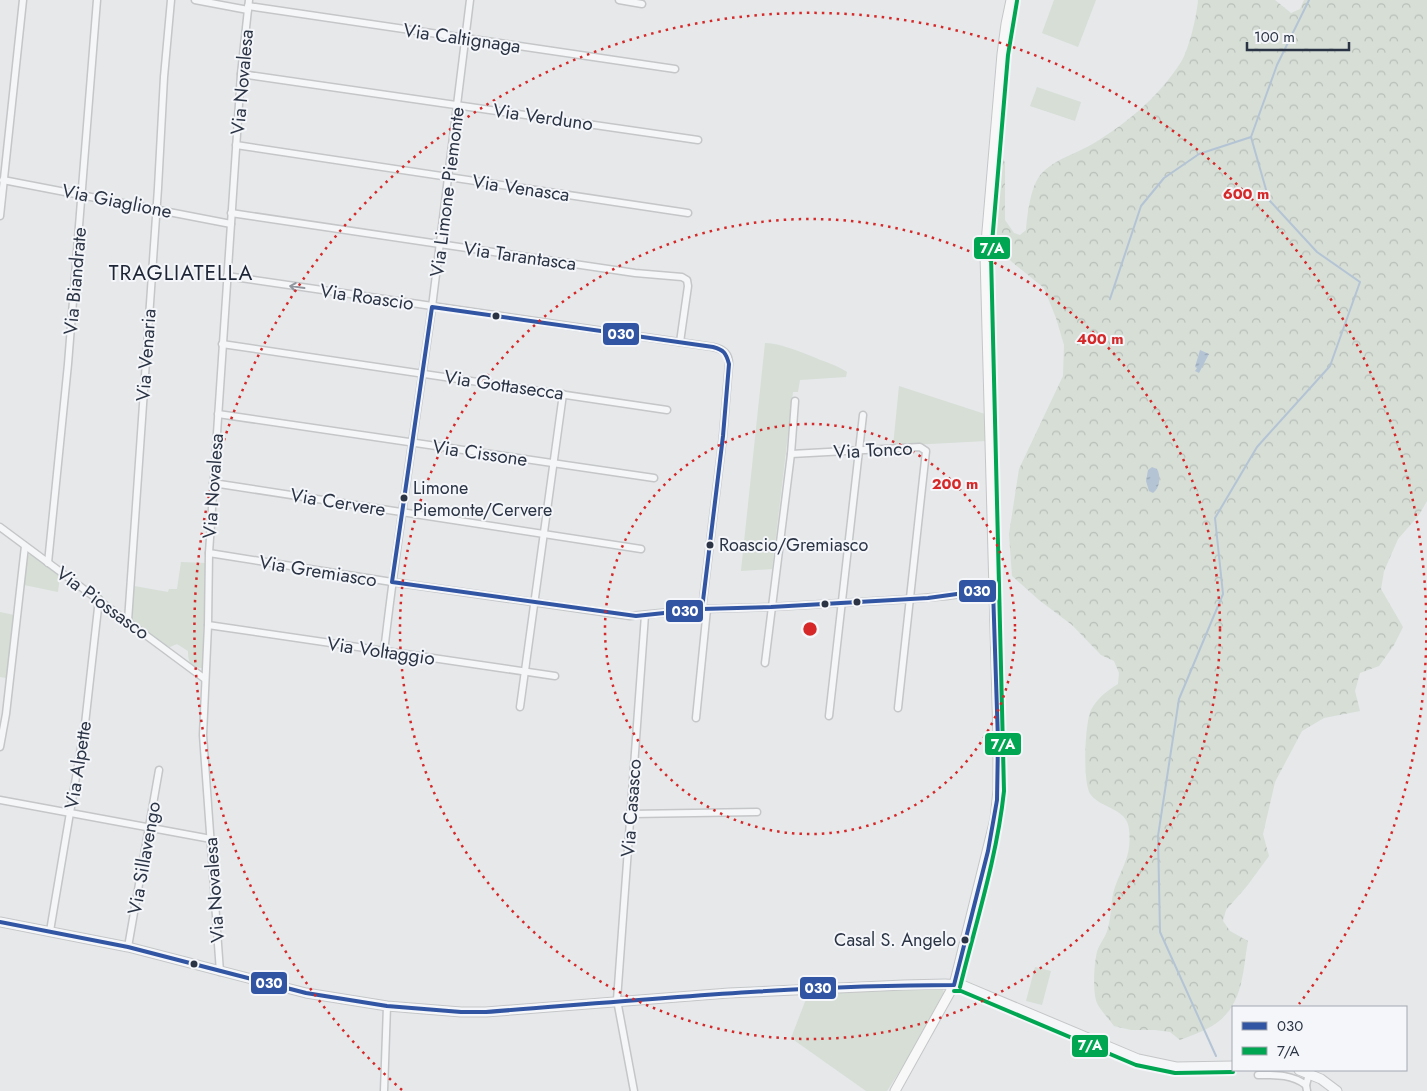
<svg xmlns="http://www.w3.org/2000/svg" width="1427" height="1091" viewBox="0 0 1427 1091" font-family="Jost,sans-serif">
<defs>
<pattern id="forest-crowns" width="20" height="18" patternUnits="userSpaceOnUse" patternTransform="scale(1.25)"><rect width="20" height="18" fill="#d6ded6"/><path d="M2 6a3 3 0 1 1 6 0M12 15a3 3 0 1 1 6 0" fill="none" stroke="#b8bfb9"/></pattern>
<pattern id="water-ripples" width="26" height="14" patternUnits="userSpaceOnUse" patternTransform="scale(1.25)"><rect width="26" height="14" fill="#b4c4d5"/><path d="M2 4q2-2 4 0t4 0M15 11q2-2 4 0t4 0" fill="none" stroke="#93a0af"/></pattern>
</defs>
<rect width="100%" height="100%" fill="#e6e8ea"/>
<g fill="#d6ded6">
<polygon points="1054,0 1096,0 1078,47 1042,33"/>
<polygon points="1037,87 1081,102 1075,121 1030,106"/>
<path d="M765 343C782 344 795 350 811 356 824 362 835 364 847 372L846 377 800 380 798 392H793L772 569 741 571Z"/>
<polygon points="899,386 985,414 986,441 893,446"/>
<polygon points="30,554 60,576 58,592 24,585 27,557"/>
<path d="M181 562 205 563 203 660 202 668C190 668 188 661 188 651L177 644 170 647 165 645 132 619 134 586 168 592 169 589H177Z"/>
<polygon points="0,612 14,615 7,678 0,677"/>
<polygon points="1035,967 1051,971 1042,1005 1026,1001"/>
<polygon points="936,987 943,989 944,994 917,1044 887,1091 866,1091 791,1038 808,994"/>
</g>
<path fill="url(#forest-crowns)" d="M1198 0H1275L1291 13 1300 9 1304 0H1427V501L1419 515 1398 539 1384 571 1381 589 1403 627 1394 645 1379 666 1360 673 1355 691 1360 711 1324 718 1302 731 1275 782 1263 834 1269 856 1247 886 1226 910 1223 921 1230 931 1248 941C1242 974 1244 1006 1212 1026 1202 1032 1190 1036 1180 1040L1170 1032 1155 1030H1131L1114 1026C1109 1019 1102 1012 1098 1005 1092 995 1094 964 1097 952 1099 944 1106 937 1108 928 1112 915 1110 901 1115 887 1123 865 1132 855 1129 829 1127 808 1102 809 1091 795 1082 785 1085 722 1091 710 1098 697 1107 691 1118 684L1119 673 1114 661 1101 655 1072 625 1039 600 1012 576 1009 534 1019 469 1063 376 1064 345 1056 318 1044 288 1012 262 995 245 993 235V221L998 155 1002 156 1005 163V220L1014 233 1020 235 1026 230C1027 216 1030 194 1036 182 1046 162 1071 156 1089 146 1124 126 1159 97 1181 62 1189 50 1197 15 1198 0Z"/>
<g fill="url(#water-ripples)">
<polygon points="1200,350 1209,354 1199,373 1195,371 1197,368 1195,367"/>
<path d="M1152 467 1157 469C1161 476 1160 488 1153 493L1149 491 1146 481 1148 470Z"/>
</g>
<g fill="none" stroke-linecap="round" stroke-linejoin="round">
<g stroke="#b4c4d5" stroke-width="2">
<polyline points="1110,299 1141,206 1164,178 1199,154 1251,137"/>
<polyline points="1216,1056 1160,932 1158,836 1179,699 1223,594 1215,518 1257,447 1330,366 1360,282 1317,252 1269,200 1251,137 1277,65 1309,0"/>
</g>
<g stroke="#c4c6c8" stroke-width="9">
<g id="minor">
<polyline points="195,0 248,10"/>
<polyline points="619,0 642,4"/>
<polyline points="248,6 675,69"/>
<polyline points="241,74 698,140"/>
<polyline points="236,145 688,213"/>
<polyline points="3,180 231,224"/>
<polyline points="231,213 635,273 682,277 687,280 688,286 680,342"/>
<polyline points="0,216 23,0"/>
<path d="M227 276 713 347C723 349 729 353 729 364L723 436 702 609"/>
<polyline points="222,344 667,410"/>
<polyline points="218,414 654,478"/>
<polyline points="791,454 920,447 926,451 898,708"/>
<polyline points="213,483 641,549"/>
<polyline points="0,527 205,679"/>
<polyline points="209,553 392,582 630,616 702,609 771,607 911,599 946,596 993,589"/>
<polyline points="48,563 68,364 97,0"/>
<polyline points="128,621 158,188 164,77 171,0"/>
<polyline points="208,625 555,676"/>
<path d="M384 652C397 536 416 422 432 307 445 205 458 103 470 0"/>
<polyline points="765,663 791,454 795,401"/>
<polyline points="520,707 563,394"/>
<polyline points="829,716 863,415"/>
<polyline points="696,718 707,609"/>
<polyline points="0,747 6,714 25,546"/>
<polyline points="0,800 211,839"/>
<polyline points="631,814 757,812"/>
<polyline points="50,931 85,724 99,599"/>
<polyline points="128,947 159,770"/>
<polyline points="220,972 203,735 208,625 209,553 241,74 249,0"/>
<path d="M1258 1075C1275 1075 1291 1074 1306 1085"/>
<polyline points="384,1091 387,1006"/>
<polyline points="634,1091 617,1000 645,615"/>
<polyline points="1307,1091 1306,1085 1309,1074"/>
</g>
</g>
<g stroke="#c4c6c8" stroke-width="11">
<g id="tertiary">
<polyline points="0,922 128,947 306,993 387,1006 461,1012 486,1012 729,993 904,985 945,984 962,985 1138,1059 1176,1067 1233,1066"/>
<polyline points="1299,1070 1321,1079 1337,1091"/>
</g>
</g>
<g stroke="#c4c6c8" stroke-width="11">
<polyline id="secondary" points="895,1091 954,985 995,819 998,790 998,741 985,255 1002,54 1006,24 1011,0"/>
</g>
<use href="#minor" stroke="#f5f6f7" stroke-width="6"/>
<use href="#tertiary" stroke="#f5f6f7" stroke-width="9"/>
<use href="#secondary" stroke="#f8f8f8" stroke-width="9"/>
<g stroke="#f4f6f9" stroke-width="8">
<g id="bus-1">
<path d="M432 307 713 347C724 350 726 353 729 364L723 436 702 609 636 616 392 582Z"/>
<path d="M0 922 128 947 306 993 387 1006 461 1012H486C642 1000 798 985 954 985L988 851 997 800 998 741 993 589 928 598 771 607 702 609"/>
</g>
</g>
<g stroke="#f4f6f9" stroke-width="8">
<g id="bus-2">
<path d="M960 987C976 922 997 857 1004 791L991 255 1008 55 1017 1"/>
<polyline points="954,991 961,991 1136,1065 1175,1073 1233,1072"/>
</g>
</g>
<use href="#bus-1" stroke="#3155a3" stroke-width="4"/>
<use href="#bus-2" stroke="#00a651" stroke-width="4"/>
</g>
<defs><path id="oneway-shaft" d="M-6 0H5M1.5-3L5.5 0L1.5 3" fill="none" stroke-width="1.6" stroke-linecap="round" stroke-linejoin="round" transform="scale(1.25)"/></defs>
<use stroke="#90959e" href="#oneway-shaft" transform="translate(297 287) rotate(-172)"/>
<g fill="none" stroke="#d62828" stroke-width="2.5" stroke-dasharray="2.5 5">
<circle cx="810" cy="629" r="205"/>
<circle cx="810" cy="629" r="410"/>
<path d="M402 1090A616 616 0 1 1 1299 1004"/>
</g>
<g fill="#2b3445" stroke="#f4f6f9" stroke-width="2">
<circle cx="496" cy="316" r="4.5"/>
<circle cx="404" cy="498" r="4.5"/>
<circle cx="710" cy="545" r="4.5"/>
<circle cx="857" cy="602" r="4.5"/>
<circle cx="825" cy="604" r="4.5"/>
<circle cx="965" cy="940" r="4.5"/>
<circle cx="194" cy="964" r="4.5"/>
</g>
<g text-anchor="middle" dominant-baseline="central" stroke-width="4" stroke-linejoin="round" paint-order="stroke">
<g font-size="18" fill="#2b3445" stroke="#f4f6f9" text-anchor="start">
<text x="413" y="488">Limone<tspan x="413" dy="22">Piemonte/Cervere</tspan></text>
<text x="719" y="545">Roascio/Gremiasco</text>
<text x="956" y="940" text-anchor="end">Casal S. Angelo</text>
</g>
<g font-size="19" fill="#2b3445" stroke="#f4f6f9">
<text transform="translate(462 38) rotate(8)">Via Caltignaga</text>
<text transform="translate(242 82) rotate(-85)">Via Novalesa</text>
<text transform="translate(543 117) rotate(8)">Via Verduno</text>
<text transform="translate(521 188) rotate(8)">Via Venasca</text>
<text transform="translate(447 192) rotate(-83)">Via Limone Piemonte</text>
<text transform="translate(117 201) rotate(11)">Via Giaglione</text>
<text transform="translate(520 256) rotate(8)">Via Tarantasca</text>
<text transform="translate(75 281) rotate(-85)">Via Biandrate</text>
<text transform="translate(367 297) rotate(8)">Via Roascio</text>
<text transform="translate(146 355) rotate(-86)">Via Venaria</text>
<text transform="translate(504 385) rotate(8)">Via Gottasecca</text>
<text transform="translate(873 450) rotate(-3)">Via Tonco</text>
<text transform="translate(480 453) rotate(8)">Via Cissone</text>
<text transform="translate(213 486) rotate(-86)">Via Novalesa</text>
<text transform="translate(338 502) rotate(9)">Via Cervere</text>
<text transform="translate(318 571) rotate(9)">Via Gremiasco</text>
<text transform="translate(103 603) rotate(36)">Via Piossasco</text>
<text transform="translate(381 651) rotate(8)">Via Voltaggio</text>
<text transform="translate(78 765) rotate(-81)">Via Alpette</text>
<text transform="translate(631 808) rotate(-86)">Via Casasco</text>
<text transform="translate(144 858) rotate(-80)">Via Sillavengo</text>
<text transform="translate(214 890) rotate(-94)">Via Novalesa</text>
</g>
<g font-size="21" letter-spacing="1" fill="#1d2536" stroke="#f4f6f9">
<text x="181" y="273">TRAGLIATELLA</text>
</g>
</g>
<circle cx="810" cy="629" r="8" fill="#d62828" stroke="#f4f6f9" stroke-width="2.5"/>
<g font-size="15" text-anchor="middle" font-weight="bold" fill="#d62828" stroke="#f4f6f9" stroke-width="4" stroke-linejoin="round" paint-order="stroke">
<text x="1246" y="199">600 m</text>
<text x="1100" y="344">400 m</text>
<text x="955" y="489">200 m</text>
</g>
<g stroke="#f4f6f9" stroke-width="2">
<rect x="973" y="236" width="38" height="24" rx="5" fill="#00a651"/>
<rect x="602" y="322" width="38" height="24" rx="5" fill="#3155a3"/>
<rect x="958" y="579" width="39" height="24" rx="5" fill="#3155a3"/>
<rect x="665" y="599" width="39" height="24" rx="5" fill="#3155a3"/>
<rect x="984" y="732" width="38" height="24" rx="5" fill="#00a651"/>
<rect x="250" y="971" width="38" height="24" rx="5" fill="#3155a3"/>
<rect x="799" y="976" width="38" height="24" rx="5" fill="#3155a3"/>
<rect x="1071" y="1034" width="38" height="24" rx="5" fill="#00a651"/>
</g>
<g font-size="14" text-anchor="middle" font-weight="bold" fill="#fff">
<text x="992" y="253">7/A</text>
<text x="621" y="339">030</text>
<text x="977" y="596">030</text>
<text x="685" y="616">030</text>
<text x="1003" y="749">7/A</text>
<text x="269" y="988">030</text>
<text x="818" y="993">030</text>
<text x="1090" y="1050">7/A</text>
</g>
<rect x="1232" y="1006" width="175" height="65" fill="#f4f6f9" stroke="#a4a8b1"/>
<rect x="1242" y="1022" width="25" height="8" fill="#3155a3" stroke="#a4a8b1"/>
<text x="1277" y="1031" font-size="15" fill="#2b3445">030</text>
<rect x="1242" y="1047" width="25" height="8" fill="#00a651" stroke="#a4a8b1"/>
<text x="1277" y="1056" font-size="15" fill="#2b3445">7/A</text>
<path d="M1247 42v8h102v-8" fill="none" stroke="#2b3445" stroke-width="2.5"/>
<text x="1254" y="42" font-size="15" fill="#2b3445" stroke="#f4f6f9" stroke-width="4" paint-order="stroke">100 m</text>
</svg>
